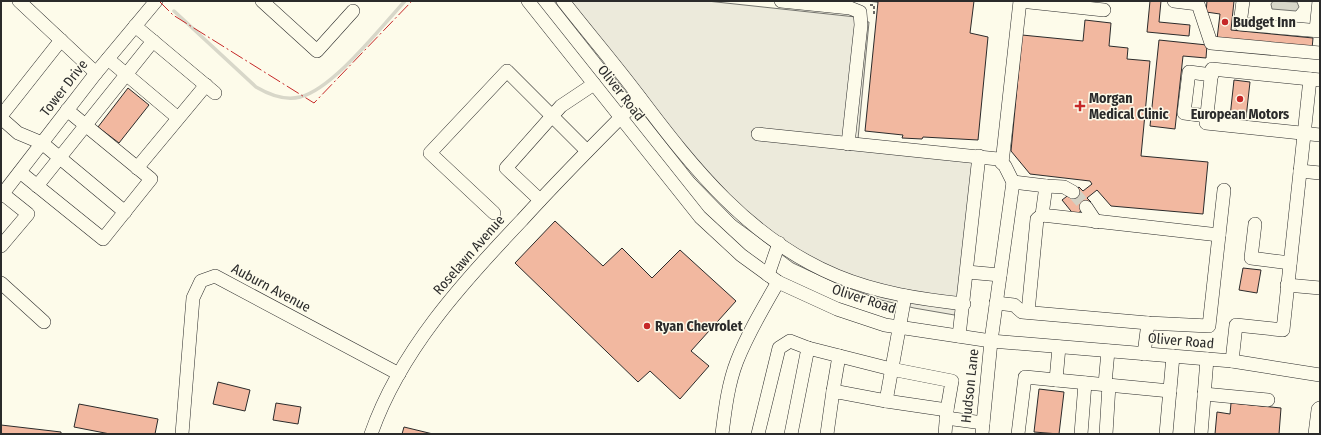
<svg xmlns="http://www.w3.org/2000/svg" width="1321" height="435" viewBox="0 0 1321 435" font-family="'Fira Sans Condensed',sans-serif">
<rect width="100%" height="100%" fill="#fdfbea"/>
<polygon fill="#eceadb" stroke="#74746e" points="554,1 707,1 856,17 856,21 869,22 858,139 985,152 966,317 914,308 881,300 838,284 793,263 761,239 735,220 694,178"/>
<polygon fill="#d8d7c9" stroke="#74746e" points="1273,1 1297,2 1299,7 1296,11 1272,9 1271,4"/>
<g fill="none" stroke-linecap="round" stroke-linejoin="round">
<path stroke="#d8d7c9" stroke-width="3.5" d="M174 11 256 87C268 94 285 101 300 97 333 89 381 27 405 1"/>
</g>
<g fill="#f2b8a0" stroke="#2b2b2b">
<polygon points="864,1 974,1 970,33 988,37 978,140 923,137 922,139 902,138 903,135 865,131 878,2"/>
<polygon points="1150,1 1161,1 1159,22 1190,25 1189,36 1147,32"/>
<polygon points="1207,1 1234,1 1231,30 1313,38 1312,49 1217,39 1220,14 1206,12"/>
<polygon points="1085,20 1111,23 1109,46 1128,48 1127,59 1150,61 1141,156 1208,162 1203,214 1111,206 1097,190 1087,198 1091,202 1075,216 1062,200 1079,187 1083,191 1092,184 1090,181 1030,174 1011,151 1022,35 1083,41"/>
<polygon points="1159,40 1207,45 1206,58 1183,56 1175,129 1150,126"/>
<polygon points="1234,80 1250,82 1246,118 1230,117"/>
<polygon points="128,88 149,105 119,143 98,127"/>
<polygon points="555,221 603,266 622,248 652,278 680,250 736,301 691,351 709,366 680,399 650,371 638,382 515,263"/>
<polygon points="1243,268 1261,270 1257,293 1239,290"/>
<polygon points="218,382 250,390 245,411 213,404"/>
<polygon points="1039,389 1064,392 1059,434 1034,432"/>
<polygon points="276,403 301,407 298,424 273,420"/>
<polygon points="1231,403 1281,408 1279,434 1215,434 1217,412 1230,414"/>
<polygon points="79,404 158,419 155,434 110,434 74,427"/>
<polygon points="1,425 61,432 61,434 1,434"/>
<polygon points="404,427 433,434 402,434"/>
</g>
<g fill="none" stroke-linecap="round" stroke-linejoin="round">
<polyline stroke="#d3d1c4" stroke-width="13" stroke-dasharray="13 6" stroke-linecap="butt" points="1073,192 1086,207"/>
<g stroke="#2b2b2b" stroke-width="14">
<g id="minor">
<polyline points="19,1 96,73"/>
<polyline points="262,1 317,51 353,11"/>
<polyline points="528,1 700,217 741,255 778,282 837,309 885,325 991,341 1232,361 1320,375"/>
<path d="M563 1C588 33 614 63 638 95 693 168 750 240 837 276 878 293 920 299 964 304"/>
<polyline points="781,1 850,8 860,12 861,25 848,144"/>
<polyline points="1174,1 1198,4 1211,43 1320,53"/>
<polyline points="1243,1 1240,24 1320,31"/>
<polyline points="135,26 215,93"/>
<polyline points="1316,30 1319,1"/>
<polyline points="108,59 178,118"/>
<polyline points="1320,80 1212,69 1206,123 1320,135"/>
<polyline points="1,116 61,40"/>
<polyline points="1207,116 1184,113 1189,72 1212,75"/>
<polyline points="1,118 18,133 42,143 125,212"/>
<polyline points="758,134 998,159 1005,166 1013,182 1046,186 1042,215 1219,235"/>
<polyline points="1002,163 1020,1 1104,10"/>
<polyline points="137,168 206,85"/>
<polyline points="1300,171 1320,173"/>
<polyline points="20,172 103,239 151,179 67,110"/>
<polyline points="37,186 153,41"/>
<polyline points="1046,186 1064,187 1073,192"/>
<polyline points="1,196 96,73 156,1"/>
<polyline points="540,200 506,168 561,106 594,84"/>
<polyline points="1086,207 1096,222"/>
<polyline points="494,213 430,153 507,71 587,151"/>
<polyline points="1255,224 1251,258 1290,263"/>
<polyline points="1,246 28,214 3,194"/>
<polyline points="967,272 1000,275"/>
<polyline points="768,275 779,243"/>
<polyline points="1,283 44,322"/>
<polyline points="1287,285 1320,288"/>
<polyline points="905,296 886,401 947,410 945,434"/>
<polyline points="996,303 1014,305 1022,312 1148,323 1209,326 1224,190"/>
<polyline points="1028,312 1037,219 1042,215"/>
<polyline points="959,336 979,156"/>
<polyline points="808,348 891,369 952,381 947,410"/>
<polyline points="1144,354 1148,323"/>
<polyline points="1232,361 1236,325 1283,330 1310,79"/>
<polyline points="1056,380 1059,347"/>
<polyline points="1105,384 1108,351"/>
<polyline points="833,391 839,356"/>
<polyline points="1204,394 1268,400"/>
<polyline points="946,418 983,423"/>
<polyline points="182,434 193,298 201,281 215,276 399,374"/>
<path d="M371 434C400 351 462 283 522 220 560 178 600 138 640 98"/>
<path d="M722 434C725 410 728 384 737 361 748 333 763 308 778 282"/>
<polyline points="758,434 779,348 790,341 808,348 791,434"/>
<polyline points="827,434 833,391 886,401"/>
<polyline points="982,434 991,341 1013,182"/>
<polyline points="1018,434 1025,377 1170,391"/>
<polyline points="1081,434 1085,383"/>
<polyline points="1106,434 1109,385"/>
<polyline points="1166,434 1173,356"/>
<polyline points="1201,434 1207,359"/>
</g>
</g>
<g stroke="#2b2b2b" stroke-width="18">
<polyline id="major" points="1317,434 1320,410"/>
</g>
<polyline stroke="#6a6964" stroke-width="2" stroke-dasharray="3 2" stroke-linecap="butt" points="870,5 874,5 874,16"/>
<use href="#minor" stroke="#fdfbea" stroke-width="13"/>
<use href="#major" stroke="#fdfbea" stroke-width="17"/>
<polyline stroke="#c62828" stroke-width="1" stroke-dasharray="14 3 2 3" stroke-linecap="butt" points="159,1 173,15 314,103 412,1"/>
</g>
<g fill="#c62828" stroke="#fdfbea" stroke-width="1.5">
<circle cx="1225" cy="22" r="4"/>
<circle cx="1240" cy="99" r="4"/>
<path d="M1078 100h4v4h4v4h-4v4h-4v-4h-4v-4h4z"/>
<circle cx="647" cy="326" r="4"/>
</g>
<g text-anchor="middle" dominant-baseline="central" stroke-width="3" stroke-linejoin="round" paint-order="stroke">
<g font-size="14" font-weight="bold" fill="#2b2b2b" stroke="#fdfbea" text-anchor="start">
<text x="1233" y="22">Budget Inn</text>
<text x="1089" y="98">Morgan<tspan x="1089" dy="16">Medical Clinic</tspan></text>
<text x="1240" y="114" text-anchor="middle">European Motors</text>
<text x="655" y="326">Ryan Chevrolet</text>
</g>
<g font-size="14" fill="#2b2b2b" stroke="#fdfbea">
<text transform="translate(64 88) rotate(-52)">Tower Drive</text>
<text transform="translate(621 93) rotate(52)">Oliver Road</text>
<text transform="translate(469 255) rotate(-49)">Roselawn Avenue</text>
<text transform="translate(271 288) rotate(28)">Auburn Avenue</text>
<text transform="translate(864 299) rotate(18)">Oliver Road</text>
<text transform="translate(1181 341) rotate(5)">Oliver Road</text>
<text transform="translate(970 386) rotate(-84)">Hudson Lane</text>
</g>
</g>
<rect width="1321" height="435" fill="none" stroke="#2b2b2b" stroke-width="4"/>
</svg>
